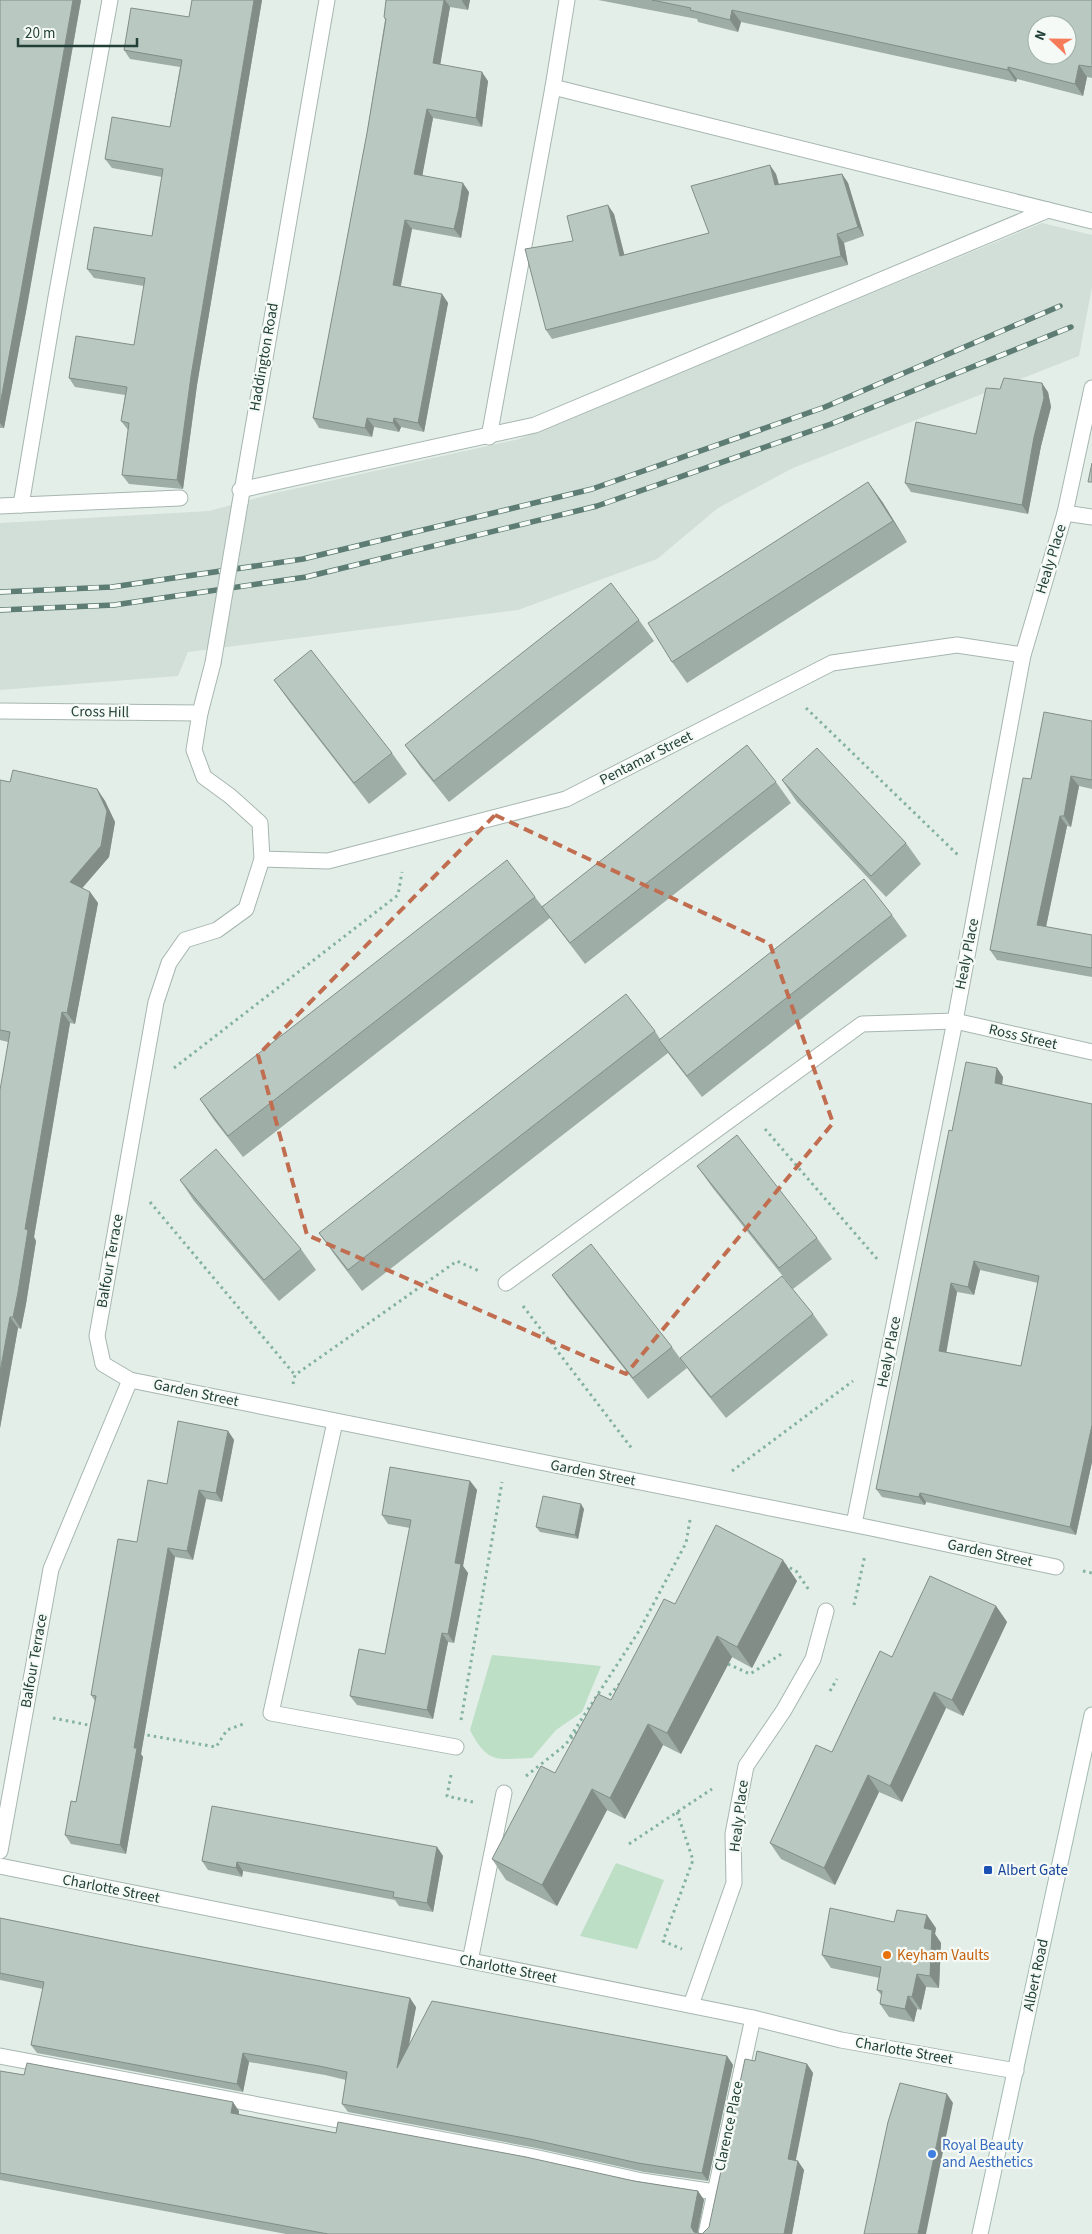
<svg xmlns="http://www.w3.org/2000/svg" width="1092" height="2234" viewBox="0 0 1092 2234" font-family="'Source Sans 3',sans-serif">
<rect width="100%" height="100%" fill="#e4eee9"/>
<polygon fill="#d2ded8" points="1042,223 1092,235 1092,287 1079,356 793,468 718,508 657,559 518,610 188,652 178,676 0,690 0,523 209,511 275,493 519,439"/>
<g fill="#bcdfc5">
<path d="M492 1655 601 1666 582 1712 556 1730 532 1758C497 1759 488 1765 470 1730Z"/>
<polygon points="616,1863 664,1880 637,1949 580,1936"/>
</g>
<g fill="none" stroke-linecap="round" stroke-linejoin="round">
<g stroke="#a6b6b0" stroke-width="17">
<g id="lane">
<polyline points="110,0 56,297 21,505 180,498"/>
<polyline points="553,87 1092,221"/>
<polyline points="489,437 553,87 567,0"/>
<polyline points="240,490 535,425 1048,210"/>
<polyline points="506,1283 862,1024 955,1021"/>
<polyline points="335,1422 271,1713 456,1747"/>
<polyline points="854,1524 955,1021 1023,655 1065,513 1092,388"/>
<polyline points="470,1961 504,1793"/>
<polyline points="691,2005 734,1883 733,1834 746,1766 784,1710 813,1659 826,1611"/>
<polyline points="0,2056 534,2157 642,2181 715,2192"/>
</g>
</g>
<g stroke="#a6b6b0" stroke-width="17">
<g id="street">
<polyline points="240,503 327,0"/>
<polyline points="0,506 21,505"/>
<polyline points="1065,513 1092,517"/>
<polyline points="0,711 200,713"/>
<polyline points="262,859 328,861 566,799 832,663 957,645 1023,655"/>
<polyline points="955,1021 1092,1052"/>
<polyline points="130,1380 871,1528 1056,1567"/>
<polyline points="0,1851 51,1569 130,1380 103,1364 97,1336 156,1002 169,963 185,940 217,930 246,909 262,859 260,823 230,796 204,777 194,750 200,713 213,663"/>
<polyline points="0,1866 753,2018 841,2040 1016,2071"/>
<polyline points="706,2234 753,2018"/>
</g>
</g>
<g stroke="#a2bab1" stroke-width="17">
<polyline id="secondary" points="980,2234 1092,1715"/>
</g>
<g stroke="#83b2a2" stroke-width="3" stroke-dasharray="2.5 4" stroke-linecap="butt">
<polyline points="806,708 958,855"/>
<polyline points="174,1068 398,895 402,872"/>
<polyline points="765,1129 878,1260"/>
<polyline points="150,1202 295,1375"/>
<polyline points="523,1306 633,1450"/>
<polyline points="293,1384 295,1375 457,1261 481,1272"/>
<polyline points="732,1471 853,1381"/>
<polyline points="784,1565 796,1571 809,1590"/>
<polyline points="1083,1571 1092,1573"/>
<polyline points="854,1605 865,1555"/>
<polyline points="728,1664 750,1674 783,1653"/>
<polyline points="830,1691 837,1679"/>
<polyline points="605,1700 623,1680"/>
<polyline points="53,1718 93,1726"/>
<polyline points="461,1720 502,1482"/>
<polyline points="141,1734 216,1747 227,1730 246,1723"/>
<polyline points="570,1737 639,1631 686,1543 690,1520"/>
<polyline points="451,1775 447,1796 473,1802"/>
<polyline points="526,1776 564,1746 581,1727"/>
<polyline points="677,1812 693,1860 663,1941 682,1949"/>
<polyline points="629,1844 712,1789"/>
</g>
<use href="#lane" stroke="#fff" stroke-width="15"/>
<use href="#street" stroke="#fff" stroke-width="15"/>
<use href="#secondary" stroke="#fff" stroke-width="15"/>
<g stroke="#5d7c73" stroke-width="5.5">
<g id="rail">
<polyline points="0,592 112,587 303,559 592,489 825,407 1060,306"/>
<polyline points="0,610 114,605 306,577 597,506 831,424 1071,327"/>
</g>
</g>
<use href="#rail" stroke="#f5faf7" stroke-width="4" stroke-dasharray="11" stroke-linecap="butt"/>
<g stroke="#a6b6b0" stroke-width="17" stroke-linecap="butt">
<polyline id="street-bridge" points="213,663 240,503"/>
</g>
<use href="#street-bridge" stroke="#fff" stroke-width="15"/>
</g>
<g fill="#9fada7" fill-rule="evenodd">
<polygon points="0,0 81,0 27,306 4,428 0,428"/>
<polygon points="192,0 262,0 197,385 183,489 129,484 122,475 128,430 121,421 125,395 75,387 69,378 134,345 144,286 94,278 87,269 152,236 162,177 112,168 105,159 170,127 180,67 130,59 124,50 189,17"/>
<polygon points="386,0 470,0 468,10 450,7 440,64 488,81 482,127 433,118 422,175 469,192 461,238 412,229 401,286 442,294 448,303 424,432 401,427 399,432 374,427 372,437 319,428 313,418 367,133 385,20 384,17"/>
<polygon points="598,0 1092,0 1092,78 1087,77 1083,96 1017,79 1016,82 741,22 738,32 698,22 697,19"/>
<polygon points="776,174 779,184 842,174 848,183 864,236 844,243 848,265 552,339 546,330 573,241 614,214 624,255 709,233"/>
<polygon points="1000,389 1048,392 1051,407 1041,446 1028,514 911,492 905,483 976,434"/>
<polygon points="868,482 883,503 907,542 687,683 672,662"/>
<polygon points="639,620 654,641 449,802 420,766 405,745"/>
<polygon points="274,680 392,753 407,774 369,804 289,701"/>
<polygon points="1092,721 1092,789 1079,786 1071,827 1067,826 1046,927 1092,935 1092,977 997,960 990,950 1031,779"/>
<polygon points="0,780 10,782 97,789 105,801 115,822 109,857 82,888 90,892 98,903 75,1024 70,1023 34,1237 36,1241 26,1304 21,1329 18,1328 0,1428 8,1042 0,1040"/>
<polygon points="782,780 906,843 921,864 886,897 797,802"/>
<polygon points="776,782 791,803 585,964 550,918 243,1157 214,1120 200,1099 535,897 542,906"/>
<polygon points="892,915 907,936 702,1097 668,1053 362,1291 334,1254 319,1233 655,1031 660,1039"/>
<path d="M997 1068 1003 1077 1002 1085 1092 1104V1462L1076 1535 926 1502 925 1505 882 1497 876 1489 952 1131ZM980 1270 1038 1283 1021 1366 946 1352 957 1292 974 1295Z"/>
<polygon points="697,1166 817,1238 832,1259 793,1289 712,1187"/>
<polygon points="180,1180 301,1249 316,1270 279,1301 194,1201"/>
<polygon points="552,1275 672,1347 687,1368 648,1399 567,1296"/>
<polygon points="813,1314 828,1335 726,1418 695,1379 680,1358"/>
<polygon points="228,1431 234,1440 222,1502 206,1499 193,1560 175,1557 141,1754 143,1757 126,1854 71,1844 65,1835 76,1802 95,1701 91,1695 167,1484"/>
<polygon points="470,1481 477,1490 463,1566 468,1573 454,1643 448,1642 433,1719 357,1705 350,1696 385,1654 410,1528 388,1524 382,1515"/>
<polygon points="584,1509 578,1539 540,1532 536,1527"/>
<polygon points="797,1581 752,1668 732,1657 681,1754 663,1745 625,1819 607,1810 557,1906 506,1880 492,1859 611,1700 675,1604"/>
<polygon points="996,1606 1007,1622 963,1716 946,1708 902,1802 879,1792 835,1885 781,1859 770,1843 832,1752 892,1657"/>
<polygon points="437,1847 443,1856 433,1912 399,1906 395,1900 243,1871 242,1877 208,1870 202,1861"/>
<polygon points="0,1918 416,2007 409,2045 727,2056 733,2065 708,2181 644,2172 536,2148 348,2112 342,2104 346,2080 325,2075 249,2062 243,2092 37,2053 31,2045 43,1989 0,1980"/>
<polygon points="894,1922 936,1928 935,1934 941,1943 939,1988 926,1987 921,2010 917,2009 914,2022 889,2017 880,2004 882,1996 877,1990 880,1978 831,1968 822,1955"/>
<polygon points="755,2061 807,2064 813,2073 796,2160 804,2170 792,2234 286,2234 0,2180 0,2071 239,2111 239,2115 336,2133 698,2191 704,2200 698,2233 702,2234 709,2227"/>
</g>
<g fill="#828d88">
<polygon points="73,0 81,0 27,306 4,428 0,423 0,405"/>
<polygon points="254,0 262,0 197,385 183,489 177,480 191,376"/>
<polygon points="444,0 445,0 450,7 439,72 433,63"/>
<polygon points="462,0 470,0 468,10 462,1"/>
<polygon points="732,10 741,22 738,32 730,20"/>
<polygon points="1079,65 1087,77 1083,96 1075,84"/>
<polygon points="1008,67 1017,79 1016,82 1008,70"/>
<polygon points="482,72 488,81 482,127 476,118"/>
<polygon points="427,109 433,118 421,183 414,174"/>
<polygon points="770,165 776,174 781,194 775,185"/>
<polygon points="842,174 848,183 864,236 858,227"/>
<polygon points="463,183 469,192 461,238 454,229"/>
<polygon points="608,205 614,214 627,265 620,256"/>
<polygon points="405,220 412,229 399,294 393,285"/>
<polygon points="837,234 844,243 848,265 841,256"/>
<polygon points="442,294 448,303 424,432 418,423"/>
<polygon points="1042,383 1048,392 1051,407 1041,446 1028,514 1022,505"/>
<polygon points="367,418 374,427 372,437 365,428"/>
<polygon points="394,418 401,427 399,432 393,423"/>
<polygon points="868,482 883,503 907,542 893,521"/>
<polygon points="1071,776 1079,786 1071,827 1064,816"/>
<polygon points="97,789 105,801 115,822 109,857 78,893 70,882"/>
<polygon points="1060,816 1067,826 1044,936 1037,925"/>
<polygon points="90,892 98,903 75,1024 67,1013"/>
<polygon points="62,1012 70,1023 34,1237 36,1241 26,1304 21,1329 13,1317 25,1229"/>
<polygon points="997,1068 1003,1077 1001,1092 995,1083"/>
<polygon points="974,1261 980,1270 974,1295 968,1287"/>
<polygon points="951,1283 957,1292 945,1360 939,1351"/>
<polygon points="10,1317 18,1328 0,1428 0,1372"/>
<polygon points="1092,1425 1092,1462 1076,1535 1070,1527"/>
<polygon points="228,1431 234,1440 222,1502 216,1493"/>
<polygon points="470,1481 477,1490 463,1566 468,1573 454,1643 448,1634 455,1563"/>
<polygon points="199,1490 206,1499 193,1560 187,1551"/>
<polygon points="920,1493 926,1502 925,1505 919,1497"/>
<polygon points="581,1504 584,1509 578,1539 575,1535"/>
<polygon points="168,1548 175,1557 141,1754 143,1757 126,1854 120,1845 134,1748"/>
<polygon points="783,1560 797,1581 752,1668 737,1647"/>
<polygon points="996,1606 1007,1622 963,1716 952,1700"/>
<polygon points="442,1633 448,1642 433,1719 427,1710"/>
<polygon points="717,1636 732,1657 681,1754 667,1733"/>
<polygon points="934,1692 946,1708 902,1802 890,1786"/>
<polygon points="648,1724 663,1745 625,1819 610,1798"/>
<polygon points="868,1775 879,1792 835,1885 824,1868"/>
<polygon points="592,1789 607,1810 557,1906 542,1885"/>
<polygon points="437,1847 443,1856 433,1912 427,1903"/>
<polygon points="237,1862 243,1871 242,1877 236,1868"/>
<polygon points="927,1915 936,1928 935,1934 941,1943 939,1988 930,1976 924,1928"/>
<polygon points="917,1974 926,1987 921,2010 912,1997"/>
<polygon points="908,1996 917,2009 914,2022 905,2009"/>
<polygon points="410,1998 416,2007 403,2076 397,2068"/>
<polygon points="243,2053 249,2062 243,2092 237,2084"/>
<polygon points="727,2056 733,2065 708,2181 702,2173"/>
<polygon points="807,2064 813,2073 794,2168 788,2159"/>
<polygon points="947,2094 953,2103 926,2234 918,2234"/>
<polygon points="233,2102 239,2111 237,2122 231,2113"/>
<polygon points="798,2161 804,2170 792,2234 784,2234"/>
<polygon points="698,2191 704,2200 697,2234 695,2234 691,2227"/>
</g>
<g fill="#b9c9c2" stroke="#828d88" fill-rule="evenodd">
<polygon points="0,0 73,0 20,297 0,405"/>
<polygon points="192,0 254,0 191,376 177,480 122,475 129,423 121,421 127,387 69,378 76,336 134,345 145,278 87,269 94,227 152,236 163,169 105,159 112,117 170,127 182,60 124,50 131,8 189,17"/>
<polygon points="386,0 444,0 433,63 482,72 476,118 427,109 414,174 463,183 459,208 454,229 405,220 393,285 442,294 418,423 394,418 393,423 367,418 365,428 313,418 367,133 386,19 384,17"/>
<path d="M652 0H1092V67L1079 65 1075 84 1008 67V70L732 10 730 20 690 10 691 8ZM1037 25H1067V55H1037Z"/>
<polygon points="770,165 775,185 842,174 858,227 837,234 841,256 546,330 525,249 573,241 567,216 608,205 620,256 709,233 691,186"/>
<polygon points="1004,378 1042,383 1044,398 1034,437 1022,505 905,483 916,422 976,434 986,388 1000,389"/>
<polygon points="1092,463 1092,482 1088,482"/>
<polygon points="868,482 893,521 672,662 648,623"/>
<polygon points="611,583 639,620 434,781 405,745"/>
<polygon points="311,650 392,753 354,783 274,680"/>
<polygon points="1044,712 1092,721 1092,780 1071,776 1064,816 1060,816 1037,925 1092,935 1092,968 990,950 1023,778 1031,779"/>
<polygon points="747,745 776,782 570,943 542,907"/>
<polygon points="817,748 906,843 871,876 782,780"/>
<polygon points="13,770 97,789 107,811 101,846 70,882 90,892 67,1013 62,1012 25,1229 28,1230 18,1292 13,1317 10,1317 0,1372 0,1090 10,1032 0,1030 0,780 10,782"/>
<polygon points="507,860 535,897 228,1136 200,1099"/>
<polygon points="864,879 892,915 687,1076 659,1040"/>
<polygon points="626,994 655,1031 348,1270 319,1233"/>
<path d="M966 1062 997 1068 995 1083 1092 1104V1425L1070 1527 920 1493 919 1497 876 1489 949 1130 952 1131ZM974 1261 1039 1276 1021 1366 939 1351 951 1283 968 1287Z"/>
<polygon points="737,1135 817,1238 779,1268 697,1166"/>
<polygon points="216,1149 301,1249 264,1280 180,1180"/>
<polygon points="591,1244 672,1347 633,1378 552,1275"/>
<polygon points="782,1276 813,1314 711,1397 680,1358"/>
<polygon points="178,1421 228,1431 216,1493 199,1490 187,1551 168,1548 134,1748 137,1748 120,1845 65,1835 71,1801 76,1802 96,1696 91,1695 118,1539 137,1542 148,1480 167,1484"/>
<polygon points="390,1467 470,1481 455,1563 461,1564 448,1634 442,1633 427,1710 350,1696 359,1649 385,1654 411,1520 382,1515"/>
<polygon points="543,1496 581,1504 575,1535 536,1527"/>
<polygon points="716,1525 783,1560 737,1647 717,1636 667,1733 648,1724 610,1798 592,1789 542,1885 492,1859 541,1766 555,1773 598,1694 611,1700 664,1599 675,1604"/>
<polygon points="930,1576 996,1606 952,1700 934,1692 890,1786 868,1775 824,1868 770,1843 816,1745 832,1752 880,1651 892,1657"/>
<polygon points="212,1806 437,1847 427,1903 393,1897 394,1892 237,1862 236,1868 202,1861"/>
<polygon points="830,1908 894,1922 897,1910 927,1915 924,1928 932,1930 930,1976 917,1974 912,1997 908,1996 905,2009 880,2004 882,1991 877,1990 881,1967 822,1955"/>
<polygon points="0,1918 138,1946 410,1998 397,2068 432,2001 727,2056 702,2173 638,2163 530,2139 342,2104 347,2072 319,2066 243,2053 237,2084 31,2045 44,1982 0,1973"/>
<polygon points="757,2051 807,2064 788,2159 798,2161 784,2234 328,2234 0,2173 0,2071 24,2075 27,2063 233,2102 231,2113 336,2133 338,2122 526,2157 634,2181 698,2191 691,2227 694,2232 702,2234 709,2227 745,2059 755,2061"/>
<polygon points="900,2083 947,2094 918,2234 864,2234 888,2122"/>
</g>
<path fill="none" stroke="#c16d50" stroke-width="4" stroke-dasharray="10 6" stroke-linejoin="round" d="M495 815 770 944 833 1123 626 1374 307 1235 258 1055Z"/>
<rect fill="#1a4fb4" stroke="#f5faf7" stroke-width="2" x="983" y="1865" width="10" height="10" rx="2.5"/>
<circle fill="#e8710a" stroke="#f5faf7" stroke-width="2" cx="887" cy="1955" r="5"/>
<circle fill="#3f7fe0" stroke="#f5faf7" stroke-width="2" cx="932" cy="2154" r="5"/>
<g text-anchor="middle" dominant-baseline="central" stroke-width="4.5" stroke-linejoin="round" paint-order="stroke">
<g font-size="15" fill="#224037" stroke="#f5faf7">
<text transform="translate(264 357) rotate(-80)">Haddington Road</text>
<text transform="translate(1051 559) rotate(-73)">Healy Place</text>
<text transform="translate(100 712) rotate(1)">Cross Hill</text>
<text transform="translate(646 758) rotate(-27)">Pentamar Street</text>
<text transform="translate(967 954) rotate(-79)">Healy Place</text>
<text transform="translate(1023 1037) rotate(13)">Ross Street</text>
<text transform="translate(110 1261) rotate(-80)">Balfour Terrace</text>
<text transform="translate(889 1352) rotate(-79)">Healy Place</text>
<text transform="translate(196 1393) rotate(12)">Garden Street</text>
<text transform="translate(593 1473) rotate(11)">Garden Street</text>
<text transform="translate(990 1553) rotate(12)">Garden Street</text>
<text transform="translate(34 1661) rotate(-80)">Balfour Terrace</text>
<text transform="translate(739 1816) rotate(-83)">Healy Place</text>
<text transform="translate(111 1889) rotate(11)">Charlotte Street</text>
<text transform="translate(508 1969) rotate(11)">Charlotte Street</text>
<text transform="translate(1036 1975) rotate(-78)">Albert Road</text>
<text transform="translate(904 2051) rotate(10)">Charlotte Street</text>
<text transform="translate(729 2126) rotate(-78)">Clarence Place</text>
</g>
<g font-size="15" fill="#164399" stroke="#f5faf7" text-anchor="start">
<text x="998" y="1870">Albert Gate</text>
</g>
<g font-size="15" fill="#c56008" stroke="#f5faf7" text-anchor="start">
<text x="897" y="1955">Keyham Vaults</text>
</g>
<g font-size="15" fill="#366cbe" stroke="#f5faf7" text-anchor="start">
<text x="942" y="2145">Royal Beauty<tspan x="942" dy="17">and Aesthetics</tspan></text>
</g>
</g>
<g transform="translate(1052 40) rotate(292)"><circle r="24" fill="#f5faf7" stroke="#a1b0aa"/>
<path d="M0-4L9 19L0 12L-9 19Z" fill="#f67c59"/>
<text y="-8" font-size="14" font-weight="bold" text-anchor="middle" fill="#224037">N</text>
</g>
<path d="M18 38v8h119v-8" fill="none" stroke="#224037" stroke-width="2.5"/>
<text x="25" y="38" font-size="15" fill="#224037" stroke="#f5faf7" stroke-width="4" paint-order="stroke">20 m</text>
</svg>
